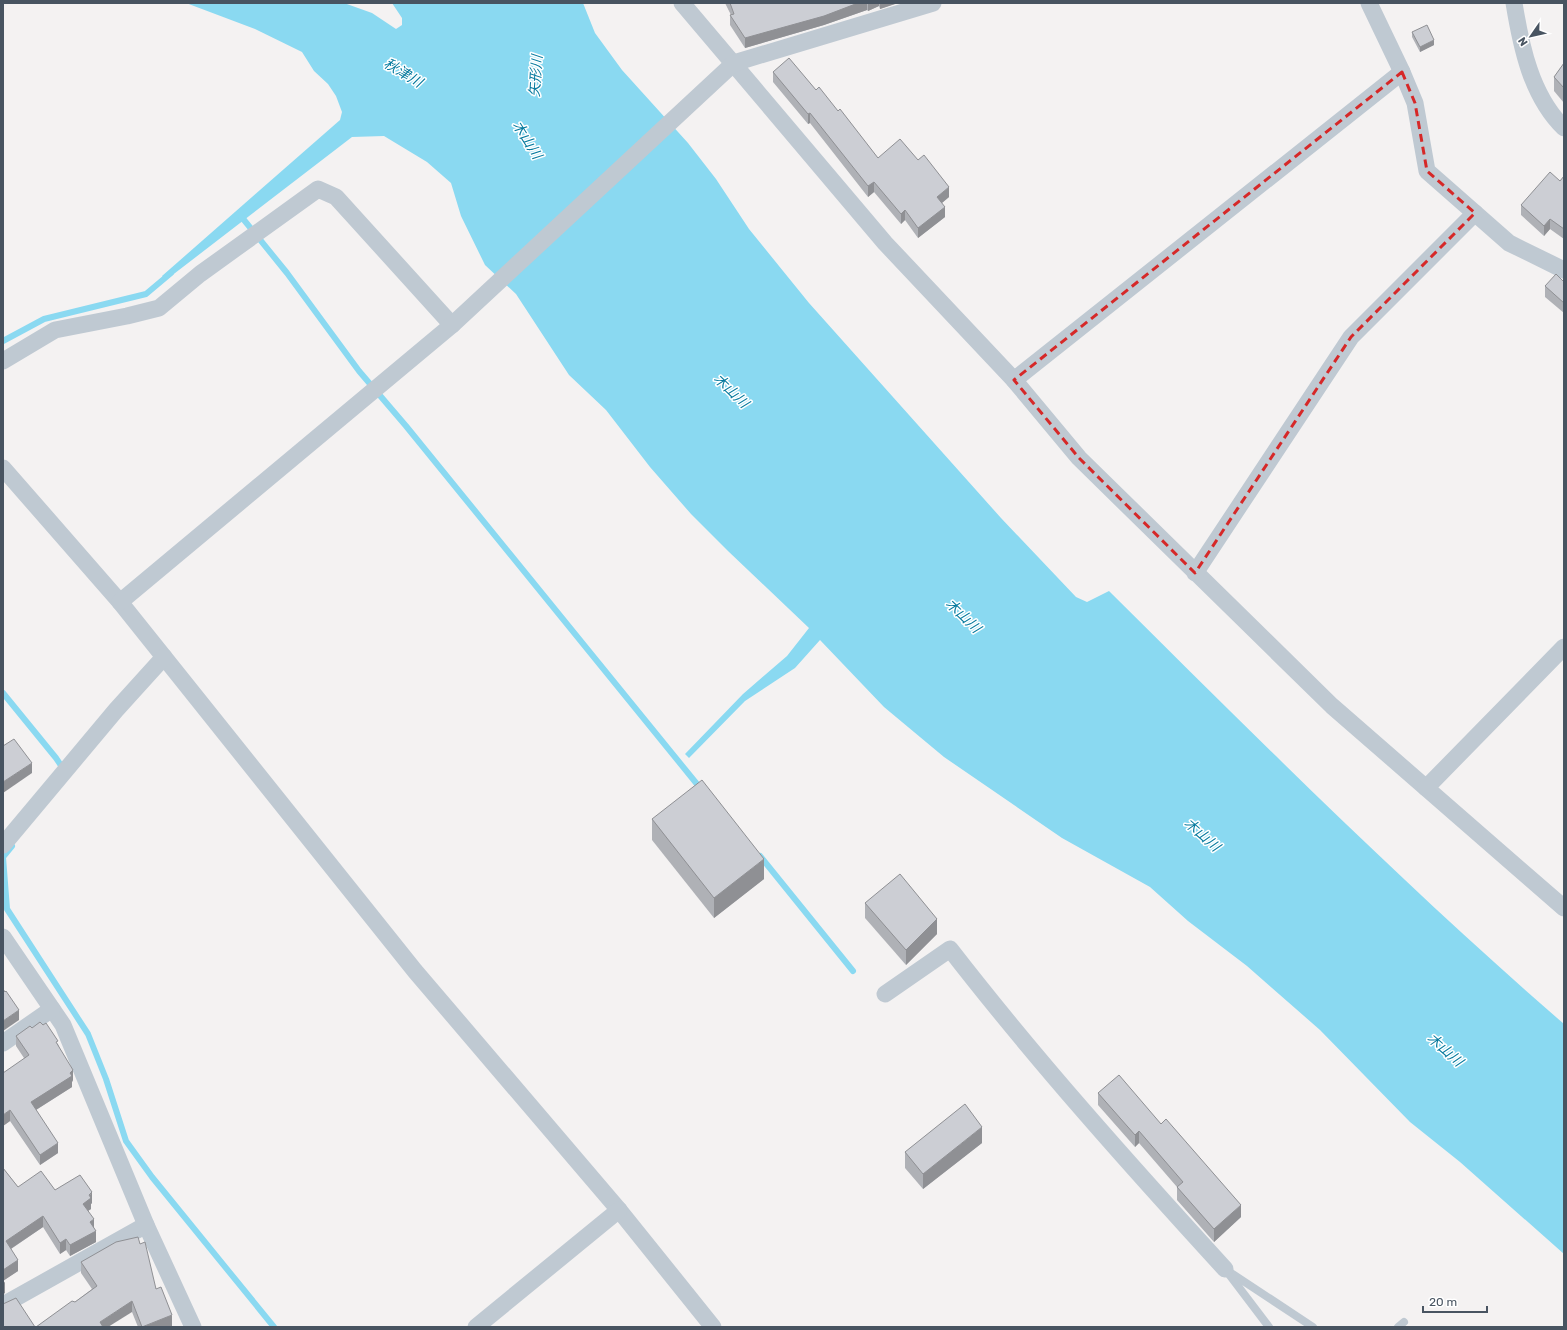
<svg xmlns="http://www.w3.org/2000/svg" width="1567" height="1330" viewBox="0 0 1567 1330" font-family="Rubik,'Noto Sans JP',sans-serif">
<rect width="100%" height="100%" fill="#f4f2f2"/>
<path fill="#8ad9f1" d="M186 3H344L372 13 396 29 402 25V18L392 3H583L595 33 622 70 688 143 716 179 749 229 809 303 1001 518 1076 597 1087 602 1109 591C1257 738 1406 887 1564 1024V1254L1460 1162 1410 1122 1320 1030 1247 966 1188 921 1150 887 1062 838 944 757 884 707 820 640 795 668 745 701 689 758 685 754 743 694 787 656 809 628 728 551 691 514 650 467 606 410 569 375 516 294 485 265 461 216 451 183 427 162 384 136 352 137 166 280 162 276 340 120 342 112 336 96 328 84 314 71 302 52 255 29Z"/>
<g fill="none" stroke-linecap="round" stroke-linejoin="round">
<g stroke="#8ad9f1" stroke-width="6">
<polyline points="240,215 287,273 359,371 406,426 701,789"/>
<polyline points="3,341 44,319 146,294 171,273"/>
<polyline points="3,693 56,758 64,770"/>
<polyline points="12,846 3,857 7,909 88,1034 106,1079 126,1141 152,1177 274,1327"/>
<polyline points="760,856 853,971"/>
</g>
<g stroke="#bfc9d2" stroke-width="8">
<polyline points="1269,1327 1225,1269 1313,1327"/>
<polyline points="1398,1327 1404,1322"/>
</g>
<g stroke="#bfc9d2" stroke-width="17">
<polyline points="682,3 885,243 1014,380 1079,458 1332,706 1564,908"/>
<polyline points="1369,3 1402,72 1415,103 1427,171 1509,243 1564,270"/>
<path d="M1514 3C1521 46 1531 96 1564 128"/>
<polyline points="3,361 55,330 127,316 159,308 200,274 318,189 336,197 452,325"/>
<polyline points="1014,380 1402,72"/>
<polyline points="3,468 120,602 415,971 619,1210 713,1327"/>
<polyline points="1195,573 1351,337 1475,213"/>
<polyline points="120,602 452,325 734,63 933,3"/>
<polyline points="1426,788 1564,647"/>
<polyline points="3,845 116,710 164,657"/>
<polyline points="3,937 63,1025 146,1225 193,1327"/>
<path d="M885 994 950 949C1036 1060 1130 1165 1225 1269"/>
<polyline points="3,1043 52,1009"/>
<polyline points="3,1305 146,1225"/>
<polyline points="476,1327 619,1210"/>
</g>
</g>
<g fill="#afb1b6">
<polygon points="725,3 898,3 880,9 879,6 868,11 867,10 824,25 745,48 730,25 730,15 731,15"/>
<polygon points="1412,32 1434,45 1420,52 1412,37"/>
<polygon points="1564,63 1564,103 1554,91 1554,77"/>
<polygon points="773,72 816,90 878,158 949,197 942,203 945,217 918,238 905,220 901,224 874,192 868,197 810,123 808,124 773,82"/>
<polygon points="1564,176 1564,239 1550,229 1544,236 1521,215 1521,205 1560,181"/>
<polygon points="1564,282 1564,313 1545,297 1545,286"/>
<polygon points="1564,322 1564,335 1563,333 1563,323"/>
<polygon points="652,819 764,879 714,918 652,840"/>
<polygon points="865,903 937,934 906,965 865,918"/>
<polygon points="32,1028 58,1044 73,1080 72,1082 72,1087 36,1110 58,1153 40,1165 10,1121 3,1126 24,1058 16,1046 16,1036"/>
<polygon points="1098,1093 1241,1217 1214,1242 1177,1200 1177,1187 1139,1143 1135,1147 1098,1105"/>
<polygon points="982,1143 923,1189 905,1168 905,1152"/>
<polygon points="3,1168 18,1187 55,1190 92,1203 91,1204 91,1209 88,1211 94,1228 96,1242 70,1256 66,1250 60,1254 43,1227 11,1249 18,1271 4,1280 5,1293 3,1294"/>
<polygon points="140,1244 156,1289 172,1326 170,1327 138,1327 132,1312 75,1302 92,1289 81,1273 81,1262"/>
</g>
<g fill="#8f9094">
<polygon points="858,3 867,3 867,10 824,25 745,48 745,38"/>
<polygon points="868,3 879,3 879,6 868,11"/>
<polygon points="880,3 898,3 880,9"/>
<polygon points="1434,40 1434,45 1420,52 1420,47"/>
<polygon points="810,113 810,123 808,124 808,114"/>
<polygon points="874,182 874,192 868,197 868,186"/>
<polygon points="949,187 949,197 937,207 937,197"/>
<polygon points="945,207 945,217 918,238 918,228"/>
<polygon points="905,210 905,220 901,224 901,214"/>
<polygon points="1550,219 1550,229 1544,236 1544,226"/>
<polygon points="32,763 32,773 3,793 3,782"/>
<polygon points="764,859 764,879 714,918 714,898"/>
<polygon points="937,919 937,934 906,965 906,950"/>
<polygon points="19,1010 19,1020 3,1031 3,1021"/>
<polygon points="73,1070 73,1080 72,1082 72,1087 31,1113 31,1102"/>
<polygon points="10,1110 10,1121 3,1126 3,1115"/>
<polygon points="982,1127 982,1143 923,1189 923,1174"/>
<polygon points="1139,1131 1139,1143 1135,1147 1135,1135"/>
<polygon points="58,1143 58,1153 40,1165 40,1155"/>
<polygon points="92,1192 92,1203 91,1204 91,1209 83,1214 83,1204"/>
<polygon points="1241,1205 1241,1217 1214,1242 1214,1229"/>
<polygon points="43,1216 43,1227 6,1252 6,1241"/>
<polygon points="94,1219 94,1230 90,1222"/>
<polygon points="96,1231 96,1242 70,1256 70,1245"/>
<polygon points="66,1239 66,1250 60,1254 60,1243"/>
<polygon points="18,1260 18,1271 3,1281 3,1270"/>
<polygon points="5,1282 5,1293 3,1294 3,1283"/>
<polygon points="132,1301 132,1312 108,1327 100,1327 100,1322"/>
<polygon points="172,1315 172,1326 170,1327 143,1327"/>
</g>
<g fill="#ccced4" stroke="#8f9094">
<polygon points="730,3 858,3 824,16 745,38 730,15 734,14"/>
<polygon points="1427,25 1434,40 1420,47 1412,32"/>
<polygon points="789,58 816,90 819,87 838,111 840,109 878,158 900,139 918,160 924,155 949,187 937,197 945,207 918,228 905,210 901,214 874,182 868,186 810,113 808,114 773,72"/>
<polygon points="1564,63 1564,88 1554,77"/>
<polygon points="1550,172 1560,181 1564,176 1564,229 1550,219 1544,226 1521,205"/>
<polygon points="1556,274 1564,282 1564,303 1545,286"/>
<polygon points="14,739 32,763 3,782 3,746"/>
<polygon points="702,780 764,859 714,898 652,819"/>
<polygon points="900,874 937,919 906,950 865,903"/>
<polygon points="3,989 5,992 6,991 19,1010 3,1021"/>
<polygon points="40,1022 43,1025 46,1023 58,1041 56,1042 73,1070 70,1073 72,1076 31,1102 58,1143 40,1155 10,1110 3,1115 3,1073 29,1055 16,1036 30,1026 32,1028"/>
<polygon points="1119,1075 1161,1124 1166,1119 1241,1205 1214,1229 1177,1187 1183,1182 1139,1131 1135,1135 1098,1093"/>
<polygon points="965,1104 982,1127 923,1174 905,1152"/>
<polygon points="3,1168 18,1187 41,1171 55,1190 80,1175 92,1192 89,1195 91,1198 83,1204 94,1219 90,1222 96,1231 70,1245 66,1239 60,1243 43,1216 6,1241 18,1260 3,1270"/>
<polygon points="138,1237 140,1244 145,1242 156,1289 161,1287 172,1315 142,1327 132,1301 100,1322 103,1327 36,1327 72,1301 75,1302 97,1286 81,1262 116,1242"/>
<polygon points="16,1298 35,1327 3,1327 3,1304"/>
</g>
<path fill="none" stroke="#d62828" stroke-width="3" stroke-dasharray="8 5" stroke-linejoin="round" d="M1402 72 1415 103 1427 171 1475 213 1351 337 1195 573 1079 458 1014 380Z"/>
<g text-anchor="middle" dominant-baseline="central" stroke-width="3" stroke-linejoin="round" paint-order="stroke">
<g font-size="14" font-style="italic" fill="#067a9e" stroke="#fff">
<text transform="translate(403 73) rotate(31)">秋津川</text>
<text transform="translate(536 76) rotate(-86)">矢形川</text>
<text transform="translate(527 140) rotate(58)">木山川</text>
<text transform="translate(731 391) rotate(44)">木山川</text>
<text transform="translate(963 616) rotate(44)">木山川</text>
<text transform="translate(1202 835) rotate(41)">木山川</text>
<text transform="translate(1445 1050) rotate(41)">木山川</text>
</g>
</g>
<rect width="1567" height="1330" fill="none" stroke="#485461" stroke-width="8"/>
<g transform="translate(1531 36) rotate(236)" stroke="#ffffff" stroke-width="3" paint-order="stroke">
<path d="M0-3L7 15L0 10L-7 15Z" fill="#485461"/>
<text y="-6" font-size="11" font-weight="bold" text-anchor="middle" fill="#485461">N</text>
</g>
<path d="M1423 1306v6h64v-6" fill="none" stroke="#485461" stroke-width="2"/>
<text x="1429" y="1306" font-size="12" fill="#485461" stroke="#ffffff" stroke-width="3" paint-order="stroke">20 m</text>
</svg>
